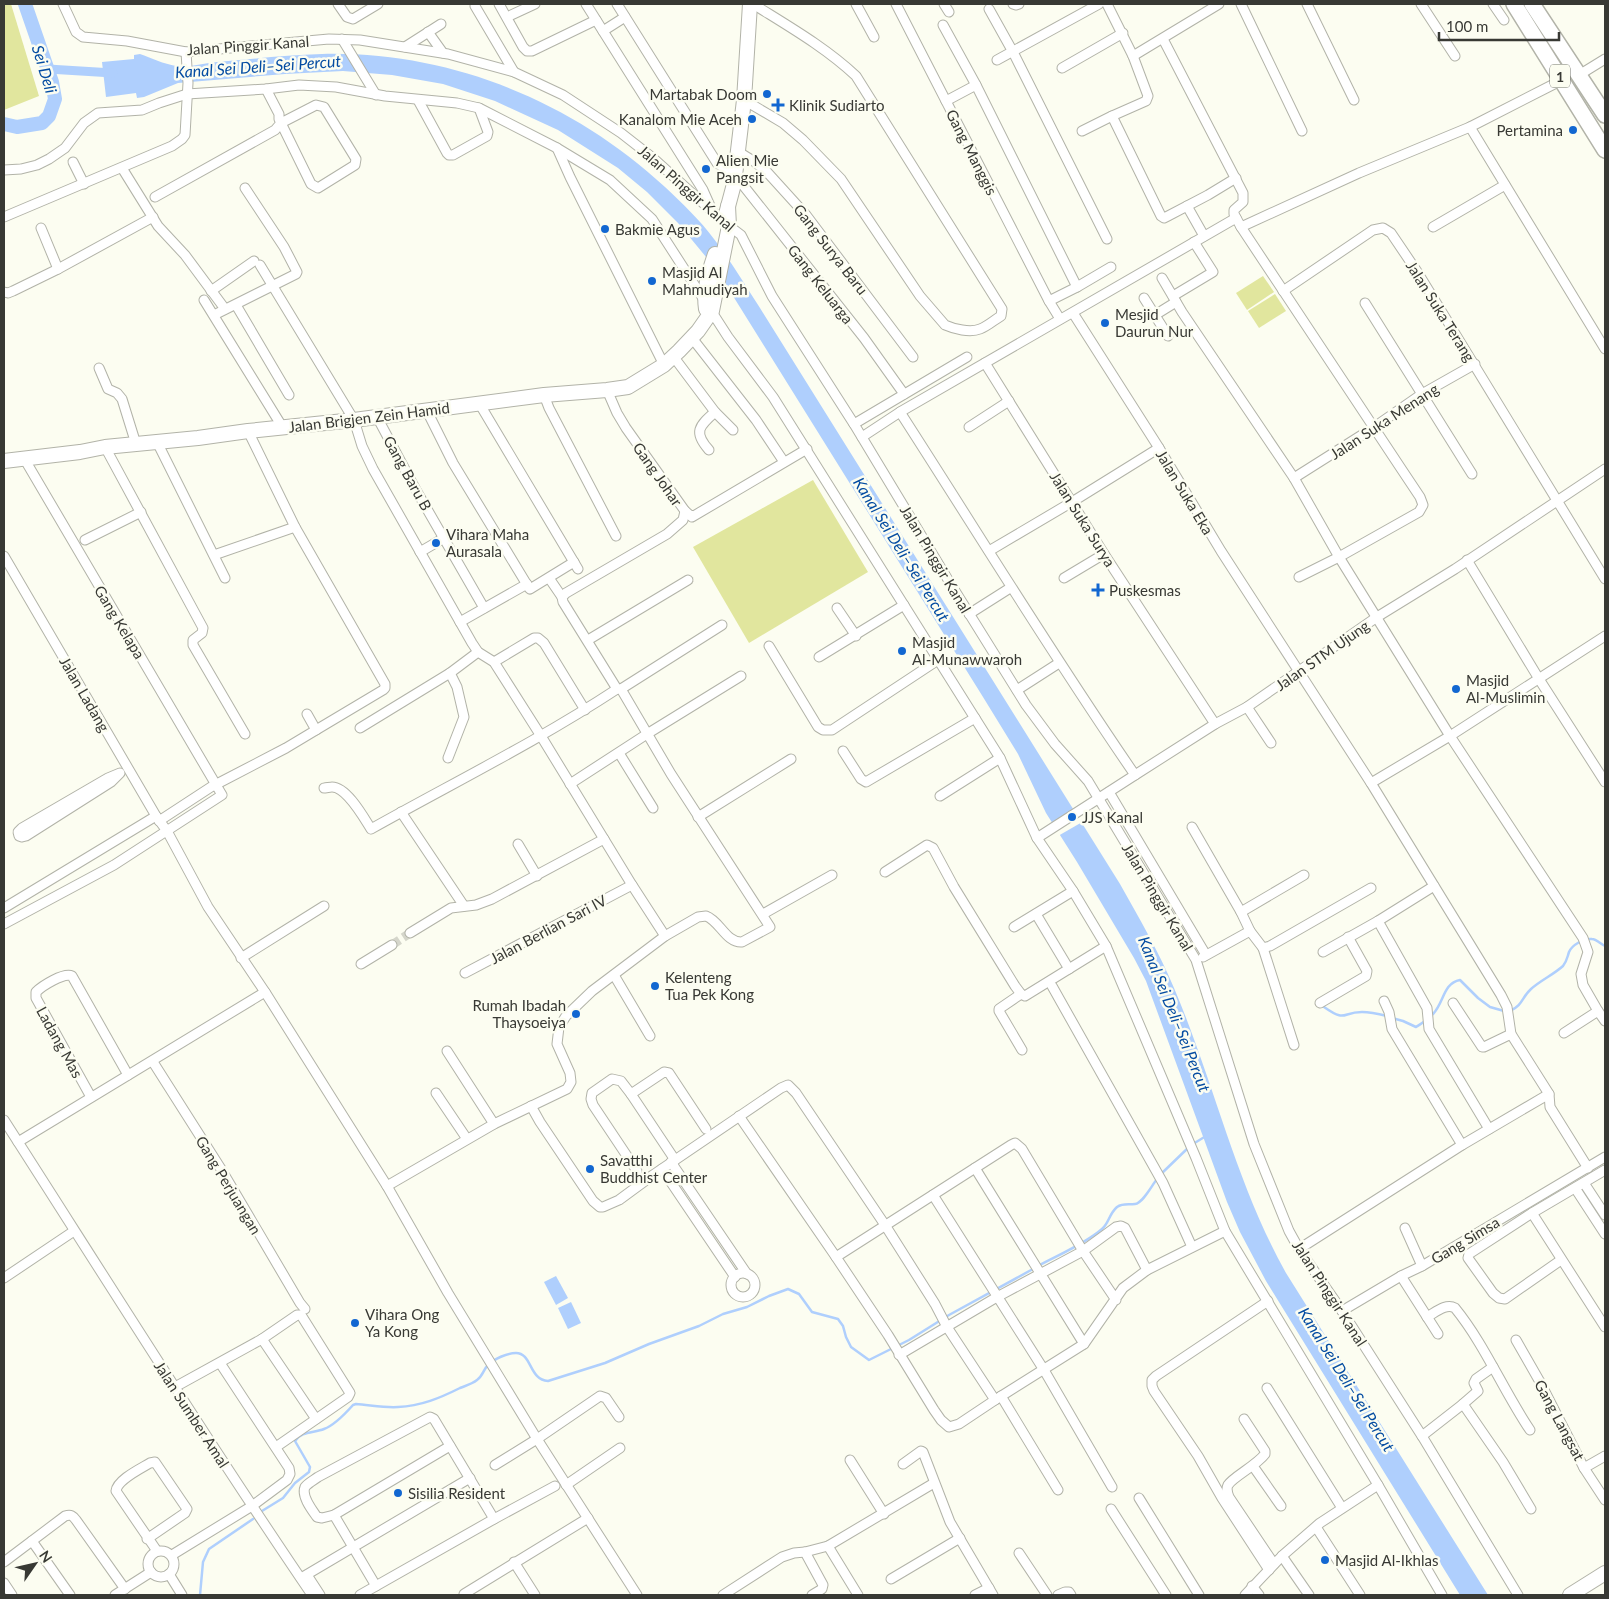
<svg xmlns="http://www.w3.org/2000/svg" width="1609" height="1599" viewBox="0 0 1609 1599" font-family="Lato,sans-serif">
<rect width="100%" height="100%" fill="#fcfdf1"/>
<g fill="#e1e69e">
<polygon points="4,4 11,4 39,96 4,110"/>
<polygon points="1263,276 1274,292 1247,310 1236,293"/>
<polygon points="1275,294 1286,311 1259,328 1248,311"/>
<polygon points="813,480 868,572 749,643 693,547"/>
</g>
<g fill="#afcffd">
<path d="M140 54C151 58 164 64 176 66 187 68 205 63 217 62 252 59 287 55 322 54 450 51 572 101 665 187 682 203 700 220 714 239 731 261 745 285 760 308L1120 884C1139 918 1159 952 1174 988 1214 1082 1236 1184 1286 1273L1488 1595H1460L1266 1281 1240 1232 1227 1202 1146 981 1134 958 1077 862 1046 813 1018 754 983 697 733 296 711 263 678 223 647 192 618 168 558 130 495 101 443 84 392 75 343 71 285 74 178 83 144 97 137 98 136 93 106 97 102 62 134 59V55Z"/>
<polygon points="556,1276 568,1298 556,1305 544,1282"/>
<polygon points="571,1302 581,1323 568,1329 558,1308"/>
</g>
<polygon fill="#fcfdf1" points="1076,808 1084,821 1058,836 1050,824"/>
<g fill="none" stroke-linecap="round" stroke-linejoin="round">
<g stroke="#afcffd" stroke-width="2.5">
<path d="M1324 1007C1347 1023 1341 1012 1362 1012 1370 1012 1379 1014 1387 1016"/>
<path d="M1510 1011C1523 1005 1522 997 1531 989 1541 980 1553 975 1563 966 1567 961 1567 958 1569 952 1572 945 1584 938 1592 939 1596 939 1601 944 1605 946"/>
<path d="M1392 1018 1403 1021 1416 1027C1422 1023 1429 1019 1433 1014 1444 1003 1443 983 1460 980L1478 998 1490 1007 1504 1011"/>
<polyline points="1193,1144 1206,1136"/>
<polyline points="1161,1174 1189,1147"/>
<path d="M1038 1266C1058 1255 1085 1244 1102 1229 1109 1223 1109 1214 1117 1207 1123 1203 1128 1205 1135 1204 1143 1203 1152 1185 1157 1179"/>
<path d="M262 1511 283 1498 295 1483 309 1472 310 1467 295 1441C301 1431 314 1433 324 1429 335 1425 345 1414 353 1405L356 1404C370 1405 385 1408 398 1407 421 1406 440 1398 460 1388 465 1386 472 1384 477 1380 483 1376 483 1370 488 1365 494 1359 507 1353 516 1353 532 1353 529 1380 548 1381L605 1363 649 1344 699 1326 723 1314 747 1307 769 1296 788 1289 799 1294 812 1312 838 1319 843 1326 846 1337 851 1347 869 1360 909 1340 949 1315 1033 1269"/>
<polyline points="200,1595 203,1562 209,1549 253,1519"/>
</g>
<polyline stroke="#afcffd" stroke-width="9" points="48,69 113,73"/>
<polyline stroke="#afcffd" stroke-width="14" points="4,124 17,127 42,123 49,116 55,99 52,82 25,4"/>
<polyline stroke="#d5d6cb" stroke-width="9" stroke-dasharray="9 4.5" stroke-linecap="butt" points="392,945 410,933"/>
<g stroke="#b2b3a8" stroke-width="11">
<g id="street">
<polyline points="63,4 76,32 83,37 127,41 186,52 329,39 360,40 448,54 514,72 563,95 621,133 653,158 724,222 741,235 772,296 854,424 947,578 1026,705 1055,744 1088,781 1196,960 1254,1144 1289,1231 1299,1249 1342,1311 1422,1436 1518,1595"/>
<polyline points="338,4 347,17 353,19 378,4"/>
<polyline points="499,4 523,47 527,51 532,51 596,20"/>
<polyline points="586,4 703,190 711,208"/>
<polyline points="617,4 717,163 735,175 864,338 904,394"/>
<polyline points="856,4 874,37"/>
<polyline points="896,4 1049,301 1060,319"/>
<polyline points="944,4 949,12"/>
<polyline points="1013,4 1016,5 1019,4"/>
<polyline points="1107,4 1133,56 1148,96 1146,101 1112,116 1161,216 1164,218 1168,216 1208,195 1236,178"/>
<polyline points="1241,4 1302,131"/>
<polyline points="1307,4 1354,100"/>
<polyline points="1421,4 1455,56"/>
<polyline points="1493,4 1504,20"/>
<polyline points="475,6 514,72"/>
<polyline points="989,9 1013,52 1107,239"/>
<polyline points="507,17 535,4"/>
<polyline points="943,25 976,85 1077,287"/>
<polyline points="603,31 625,17"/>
<polyline points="428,32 443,53"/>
<polyline points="342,39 376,95"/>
<polyline points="1163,39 1243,193 1243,202 1234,210 1234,214 1241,227 1402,470 1420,497 1423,505 1419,512 1339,557 1299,577"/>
<polyline points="405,47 441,24"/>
<polyline points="1133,56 1219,4"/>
<polyline points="997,60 1099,4"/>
<polyline points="1062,68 1123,33"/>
<polyline points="1579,75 1605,59"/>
<polyline points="418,100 447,153 449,155 453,155 487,136 488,132 479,108"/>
<path d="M744 100 783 123 803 140 841 179 920 296 945 325C954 329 970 333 980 329 988 326 994 320 1001 316L1002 309 856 76C825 47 788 26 753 4"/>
<polyline points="946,101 976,85"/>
<polyline points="1470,127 1605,349"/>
<polyline points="1082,131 1112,116"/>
<polyline points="557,148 570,177 664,365"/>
<polyline points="737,151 755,162 767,172 806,215 913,357"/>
<polyline points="73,162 84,184"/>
<polyline points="122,168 158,226 185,255 225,309"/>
<polyline points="4,170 21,169 37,165 49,159 65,148 84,123 98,113 142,110 159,103 187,94 266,89 299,85 336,87 385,96 457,103 479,108 557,148 610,180 652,219 728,337 773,397 1000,758 1037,838 1073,891 1106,946 1196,1158 1225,1231 1378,1485 1442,1595"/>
<polyline points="155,197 275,130 281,123 316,105 324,107 356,159 355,165 318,188 311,184 281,123 279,119 279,114 266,89"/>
<polyline points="1187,206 1204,236"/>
<polyline points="4,217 172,146 182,139 185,135 188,83 186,52"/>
<polyline points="1241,227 1359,173 1470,127 1562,80"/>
<polyline points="1433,227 1505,185"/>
<polyline points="41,228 58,269"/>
<polyline points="260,265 354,420 362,446 373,469 472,643 478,652 494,662 541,736 632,885 665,936"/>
<polyline points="1162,278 1182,312 1294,478 1339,557 1450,736 1583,938 1588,952 1581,974 1583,985 1598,1011 1605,1021"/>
<polyline points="211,291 254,261"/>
<polyline points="1283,291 1373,230 1383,228 1391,233 1418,273 1605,579"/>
<polyline points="4,292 8,293 13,291 58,269 153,217"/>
<polyline points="1173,296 1213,272 1194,242"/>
<polyline points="1144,298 1168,336"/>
<polyline points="204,300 283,428"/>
<polyline points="1049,301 1077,287 1111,267"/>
<polyline points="1365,303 1472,474"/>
<polyline points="236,305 289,395"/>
<polyline points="1073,313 1159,448 1221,551 1371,783 1501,995 1507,1007 1511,1034 1549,1094 1550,1107 1588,1168"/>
<polyline points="214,315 296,274 297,272 284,247 245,188"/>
<polyline points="1155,315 1176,302"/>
<polyline points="692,338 756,420 784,462"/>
<polyline points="673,356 715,412 733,430"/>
<polyline points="985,363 1104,554 1215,724"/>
<polyline points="99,368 108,389 117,393 122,399 136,444"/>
<polyline points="607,390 617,413 626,428 685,511 692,517 807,449"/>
<polyline points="544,395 549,408 616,536"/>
<polyline points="479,403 578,569"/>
<polyline points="427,411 453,463 529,588 530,589 574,562"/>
<path d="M900 412C978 533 1053 656 1135 775"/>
<polyline points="377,417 416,490 484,608"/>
<polyline points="854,424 967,357"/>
<polyline points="969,427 1009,401"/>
<polyline points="862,437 900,412 1236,218"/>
<polyline points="157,442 225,578"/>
<polyline points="105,447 203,628 202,633 193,640 193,645 245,734"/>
<path d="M709 450C693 432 699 426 715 412"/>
<polyline points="1294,478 1373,428 1422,394 1475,364"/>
<polyline points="295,527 385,684 385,688 383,690 316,730"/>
<polyline points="85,540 141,512"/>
<polyline points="989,551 1072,502 1159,448"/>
<polyline points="420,552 444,538"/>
<polyline points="214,555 295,527 248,431"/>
<polyline points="4,556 156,816 167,831 208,907 265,992 387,1186 448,1293 537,1439 637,1595"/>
<polyline points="1467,560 1539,679 1605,782"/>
<polyline points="549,578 562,597"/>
<polyline points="1064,578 1104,554"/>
<polyline points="837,608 856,636"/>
<polyline points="969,614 1010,588"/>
<polyline points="460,622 527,584"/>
<polyline points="588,640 688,580"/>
<polyline points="769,646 818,727 823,730 832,730 938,660"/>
<polyline points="819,657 904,605"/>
<polyline points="494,662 534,638 538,638 544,643 585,710"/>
<polyline points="621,689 722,625"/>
<polyline points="1017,690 1059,663"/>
<polyline points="1247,707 1271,743"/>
<polyline points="360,728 450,673 478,652"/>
<polyline points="843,751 861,779 866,782 975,718"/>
<polyline points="619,753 653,808"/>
<polyline points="448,758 464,717 457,687 450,673"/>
<polygon points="120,773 111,782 26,836 22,837 19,836 18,832 22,828 108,778"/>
<polyline points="1371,783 1450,736 1605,636"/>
<polyline points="570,784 647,734 741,676"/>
<path d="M324 788C325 788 331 787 332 787 347 787 364 818 371 829 453 783 538 741 617 689"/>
<polyline points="1109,792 1206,955"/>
<polyline points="940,796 1000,758"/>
<polyline points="401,812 464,906"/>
<polyline points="698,817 791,759"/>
<polyline points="159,821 211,787 286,748 316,730 307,714"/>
<polyline points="1192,827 1241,912 1250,931 1203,957"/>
<polyline points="1037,838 1135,775 1215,724 1247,707 1377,617 1455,569 1605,469"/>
<polyline points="518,844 537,876"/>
<polyline points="885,872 927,845 933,848 954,887 1015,986 1021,994 1025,996 1106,946"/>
<polyline points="4,908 156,816"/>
<polyline points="1241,912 1304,875"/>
<polyline points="763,914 832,875"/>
<polyline points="1036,914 1069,969"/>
<polyline points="1378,921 1427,1008 1429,1029 1489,1129"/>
<polyline points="4,924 114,865 222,795 25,460"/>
<polyline points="1014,927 1073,891"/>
<polyline points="1250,931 1263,948 1270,946 1371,888"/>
<polyline points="410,933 451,908 476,905 492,899 604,839"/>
<polyline points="1263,948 1294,1045"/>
<polyline points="1323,952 1378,921 1434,886"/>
<polyline points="241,958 324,906"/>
<polyline points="361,964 392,945"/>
<polyline points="465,973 632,885"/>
<polyline points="614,975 650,1036"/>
<polyline points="1052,986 1163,1183 1192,1247"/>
<polyline points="1021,994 999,1009 999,1011 1022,1050"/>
<polyline points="1384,1001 1389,1012 1392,1029 1462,1145"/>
<polyline points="1320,1003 1366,976 1367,971 1348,937"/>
<polyline points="1453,1003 1482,1047 1484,1047 1511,1034"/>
<polyline points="1564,1033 1598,1011"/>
<polyline points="447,1051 494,1124"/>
<polyline points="153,1062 221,1169 300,1303 305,1309"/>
<polyline points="436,1093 467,1139"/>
<polyline points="631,1094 621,1081 612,1079 592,1093 591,1099 593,1105 637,1171"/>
<path d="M91 1097 36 998V992C42 986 64 972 72 976L128 1075"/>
<polyline points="531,1106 540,1122 593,1201 600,1207 603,1207 619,1200 653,1175 781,1088 788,1085 796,1093 885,1225 935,1304 947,1327 995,1400"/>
<polyline points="739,1116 836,1257"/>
<path d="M4 1120C106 1279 206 1439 312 1595"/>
<polyline points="18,1142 265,992"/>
<polyline points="675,1160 631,1094 664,1072 669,1073 706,1129"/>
<polyline points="671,1162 747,1274"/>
<polyline points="975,1168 1084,1344"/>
<polyline points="662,1169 735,1277"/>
<polyline points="1584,1183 1605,1215"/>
<path d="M387 1186 494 1124 567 1089 571 1082 570 1073 557 1044 559 1027 566 1016 592 991 665 936 698 917 706 916C720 921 726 943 742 942L770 927 671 774 621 689H617L563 602 562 597 566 593 667 534 683 520 685 511"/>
<polyline points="1575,1188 1605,1234"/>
<polyline points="933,1195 1044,1370 1112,1487"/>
<polyline points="1532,1213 1605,1327"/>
<polyline points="1405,1228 1422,1266"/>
<polyline points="1299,1249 1462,1145 1549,1094"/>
<polyline points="1561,1260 1505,1299 1499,1298 1493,1293 1468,1258 1469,1254 1532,1213 1605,1170"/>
<circle cx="743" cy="1285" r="12"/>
<polyline points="1401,1276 1438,1334"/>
<polyline points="4,1278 74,1231"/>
<polyline points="1116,1300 1083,1251 1022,1149 1015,1143 1011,1145 836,1257 888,1335 934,1410 941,1420 949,1427 959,1424 995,1400 1084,1344 1123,1288 1147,1270 1225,1231"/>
<polyline points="1268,1301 1156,1376 1152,1380 1152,1386 1154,1391 1198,1456 1222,1498 1269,1570"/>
<polyline points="1342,1311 1401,1276 1422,1266 1605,1157"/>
<path d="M1427 1317C1436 1312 1446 1303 1455 1308 1485 1345 1503 1390 1530 1430"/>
<polyline points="262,1339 297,1315 301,1315 350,1393 348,1397 276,1447"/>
<polyline points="1516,1340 1540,1382 1584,1468 1605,1500"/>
<polyline points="899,1355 997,1297 1083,1251 1116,1227 1121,1226 1125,1228 1147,1270"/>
<polyline points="1493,1367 1476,1379 1474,1383 1478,1391 1463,1404 1503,1462 1531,1509"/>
<polyline points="175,1387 262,1339 316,1419"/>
<polyline points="1267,1388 1342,1508"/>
<polyline points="1001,1396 1058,1490"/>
<path d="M1244 1419 1265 1451V1454C1257 1465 1233 1477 1228 1485 1226 1489 1227 1492 1229 1497L1274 1564"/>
<polyline points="1422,1436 1463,1404"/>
<polyline points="850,1460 884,1514"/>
<polyline points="903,1464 921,1451 923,1452 950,1522 993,1595"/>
<polyline points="495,1465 537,1439 600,1396 606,1398 619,1417"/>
<polyline points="1253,1466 1281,1506"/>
<polyline points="1584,1468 1605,1456"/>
<polyline points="566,1485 620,1448"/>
<polyline points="1139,1498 1199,1595"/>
<polyline points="1111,1509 1166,1595"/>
<path d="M334 1515 322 1518 317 1517C312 1510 301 1496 305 1487 308 1483 314 1480 318 1477L430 1417 434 1419 494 1519"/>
<polyline points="1316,1527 1360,1595"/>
<path d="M147 1539 185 1513 187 1509 155 1462 150 1463C140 1469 117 1480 116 1491L157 1551"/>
<polyline points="32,1541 70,1595"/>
<polyline points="828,1546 858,1595"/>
<circle cx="161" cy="1564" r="13"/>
<polyline points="805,1552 823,1585 822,1589 812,1595"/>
<polyline points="1019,1553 1047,1595"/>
<polyline points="172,1555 252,1506 287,1480 290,1474 289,1468 220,1363"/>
<polyline points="1282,1556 1309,1595"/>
<path d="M4 1562 65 1516C71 1514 73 1516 76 1520L125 1589"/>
<polyline points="514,1562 535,1595"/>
<polyline points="169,1574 182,1595"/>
<polyline points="307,1575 320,1595"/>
<polyline points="301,1578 470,1478"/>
<polyline points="891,1579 960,1538"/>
<polyline points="4,1583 12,1595"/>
<polyline points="376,1586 334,1515 450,1446"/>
<polyline points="1252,1586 1259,1595"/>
<polyline points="464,1594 588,1518"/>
<polyline points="115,1595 151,1572"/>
<polyline points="360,1595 494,1519 555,1486"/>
<polyline points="723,1595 782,1557 794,1553 805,1552 828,1546 934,1483"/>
<polyline points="975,1595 989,1588"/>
<polyline points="1058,1595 1065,1592 1069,1592 1071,1595"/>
<polyline points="1245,1595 1282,1556 1320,1523 1378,1485"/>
</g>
</g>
<g stroke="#b2b3a8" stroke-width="16">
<g id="primary">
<polyline points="726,214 734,184 744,100 750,4"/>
<path d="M706 309C703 289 709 272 715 254"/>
<polyline points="4,461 80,452 105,447 198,438 248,431 354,420 544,395 607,390 628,387 664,365 679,351 698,331 712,311 729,226 728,206"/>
<polyline points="1570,1595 1605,1573"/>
</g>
</g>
<g stroke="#b2b3a8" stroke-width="18">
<g id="highway">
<polyline points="1514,4 1605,150"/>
<polyline points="1532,4 1605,115"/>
</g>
</g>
<use href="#street" stroke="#fff" stroke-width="9"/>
<use href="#primary" stroke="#fff" stroke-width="14"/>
<use href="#highway" stroke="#fff" stroke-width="15"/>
</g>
<g fill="#1267d1" stroke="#fcfdf1" stroke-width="2">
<circle cx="767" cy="94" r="5"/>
<path d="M775.5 97.5h5v5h5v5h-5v5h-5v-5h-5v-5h5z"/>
<circle cx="752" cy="119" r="5"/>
<circle cx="1573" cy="130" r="5"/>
<circle cx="706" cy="169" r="5"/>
<circle cx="605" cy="229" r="5"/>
<circle cx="652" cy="281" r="5"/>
<circle cx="1105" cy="323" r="5"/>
<circle cx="436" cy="543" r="5"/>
<path d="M1095.5 582.5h5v5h5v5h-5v5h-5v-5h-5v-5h5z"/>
<circle cx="902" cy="651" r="5"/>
<circle cx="1456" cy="689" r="5"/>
<circle cx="1072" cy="817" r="5"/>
<circle cx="655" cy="986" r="5"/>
<circle cx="576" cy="1014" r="5"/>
<circle cx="590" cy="1169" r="5"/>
<circle cx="355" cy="1323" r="5"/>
<circle cx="398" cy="1493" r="5"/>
<circle cx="1325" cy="1560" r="5"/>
</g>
<g text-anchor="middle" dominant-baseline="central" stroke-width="5" stroke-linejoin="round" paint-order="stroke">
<rect fill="#fcfdf1" stroke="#73746d" stroke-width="1" x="1550" y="64.5" width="20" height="23" rx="4"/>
<g font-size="14" font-weight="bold" fill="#383934">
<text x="1560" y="76">1</text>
</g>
<g font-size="15" fill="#383934" stroke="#fcfdf1">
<text transform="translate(248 45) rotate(-4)">Jalan Pinggir Kanal</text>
<text transform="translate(972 152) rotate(63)">Gang Manggis</text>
<text transform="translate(687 188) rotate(41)">Jalan Pinggir Kanal</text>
<text transform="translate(831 249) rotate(52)">Gang Surya Baru</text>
<text transform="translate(821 284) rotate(52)">Gang Keluarga</text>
<text transform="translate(1441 311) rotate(58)">Jalan Suka Terang</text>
<text transform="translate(369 417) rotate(-7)">Jalan Brigjen Zein Hamid</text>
<text transform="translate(1384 421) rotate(-33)">Jalan Suka Menang</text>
<text transform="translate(408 473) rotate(61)">Gang Baru B</text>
<text transform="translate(658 474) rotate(55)">Gang Johar</text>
<text transform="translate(1185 492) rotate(59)">Jalan Suka Eka</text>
<text transform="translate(1083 519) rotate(58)">Jalan Suka Surya</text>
<text transform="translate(936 559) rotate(59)">Jalan Pinggir Kanal</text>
<text transform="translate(120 622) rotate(59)">Gang Kelapa</text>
<text transform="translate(1322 655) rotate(-35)">Jalan STM Ujung</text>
<text transform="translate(85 694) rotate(60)">Jalan Ladang</text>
<text transform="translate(1158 897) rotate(59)">Jalan Pinggir Kanal</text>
<text transform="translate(548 929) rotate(-28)">Jalan Berlian Sari IV</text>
<text transform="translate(60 1042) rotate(61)">Ladang Mas</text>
<text transform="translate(229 1185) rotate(59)">Gang Perjuangan</text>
<text transform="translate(1465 1240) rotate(-31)">Gang Simsa</text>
<text transform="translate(1330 1293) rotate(57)">Jalan Pinggir Kanal</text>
<text transform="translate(192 1414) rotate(57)">Jalan Sumber Amal</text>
<text transform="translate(1560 1420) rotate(62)">Gang Langsat</text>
</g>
<g font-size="15" fill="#383934" stroke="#fcfdf1" text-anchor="start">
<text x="757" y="94" text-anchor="end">Martabak Doom</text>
<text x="789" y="105">Klinik Sudiarto</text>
<text x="742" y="119" text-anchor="end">Kanalom Mie Aceh</text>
<text x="1563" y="130" text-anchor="end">Pertamina</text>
<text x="716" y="160">Alien Mie<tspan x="716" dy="17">Pangsit</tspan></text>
<text x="615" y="229">Bakmie Agus</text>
<text x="662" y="272">Masjid Al<tspan x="662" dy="17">Mahmudiyah</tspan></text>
<text x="1115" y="314">Mesjid<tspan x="1115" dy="17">Daurun Nur</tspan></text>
<text x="446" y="534">Vihara Maha<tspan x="446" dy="17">Aurasala</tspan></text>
<text x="1109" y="590">Puskesmas</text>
<text x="912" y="642">Masjid<tspan x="912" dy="17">Al-Munawwaroh</tspan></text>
<text x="1466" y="680">Masjid<tspan x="1466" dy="17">Al-Muslimin</tspan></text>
<text x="1082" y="817">JJS Kanal</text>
<text x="665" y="977">Kelenteng<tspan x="665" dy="17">Tua Pek Kong</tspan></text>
<text x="566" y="1005" text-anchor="end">Rumah Ibadah<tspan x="566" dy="17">Thaysoeiya</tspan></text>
<text x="600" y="1160">Savatthi<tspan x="600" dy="17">Buddhist Center</tspan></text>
<text x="365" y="1314">Vihara Ong<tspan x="365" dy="17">Ya Kong</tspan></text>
<text x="408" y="1493">Sisilia Resident</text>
<text x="1335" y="1560">Masjid Al-Ikhlas</text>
</g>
<g font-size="16" font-style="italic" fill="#044ca2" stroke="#fcfdf1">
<text transform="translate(258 66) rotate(-4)">Kanal Sei Deli–Sei Percut</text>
<text transform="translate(45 69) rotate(73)">Sei Deli</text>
<text transform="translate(902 549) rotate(58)">Kanal Sei Deli–Sei Percut</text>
<text transform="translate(1175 1014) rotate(68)">Kanal Sei Deli–Sei Percut</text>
<text transform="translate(1347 1379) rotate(58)">Kanal Sei Deli–Sei Percut</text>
</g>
</g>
<rect width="1609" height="1599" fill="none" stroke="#383934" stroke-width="10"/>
<g transform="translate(35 1564) rotate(56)" stroke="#fcfdf1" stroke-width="4" paint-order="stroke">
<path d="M0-4L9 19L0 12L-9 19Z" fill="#383934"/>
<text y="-8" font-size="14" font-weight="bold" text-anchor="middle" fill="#383934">N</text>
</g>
<path d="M1439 32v8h120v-8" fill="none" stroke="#383934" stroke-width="2.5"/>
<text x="1446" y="32" font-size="15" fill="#383934" stroke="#fcfdf1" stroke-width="4" paint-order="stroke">100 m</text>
</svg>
